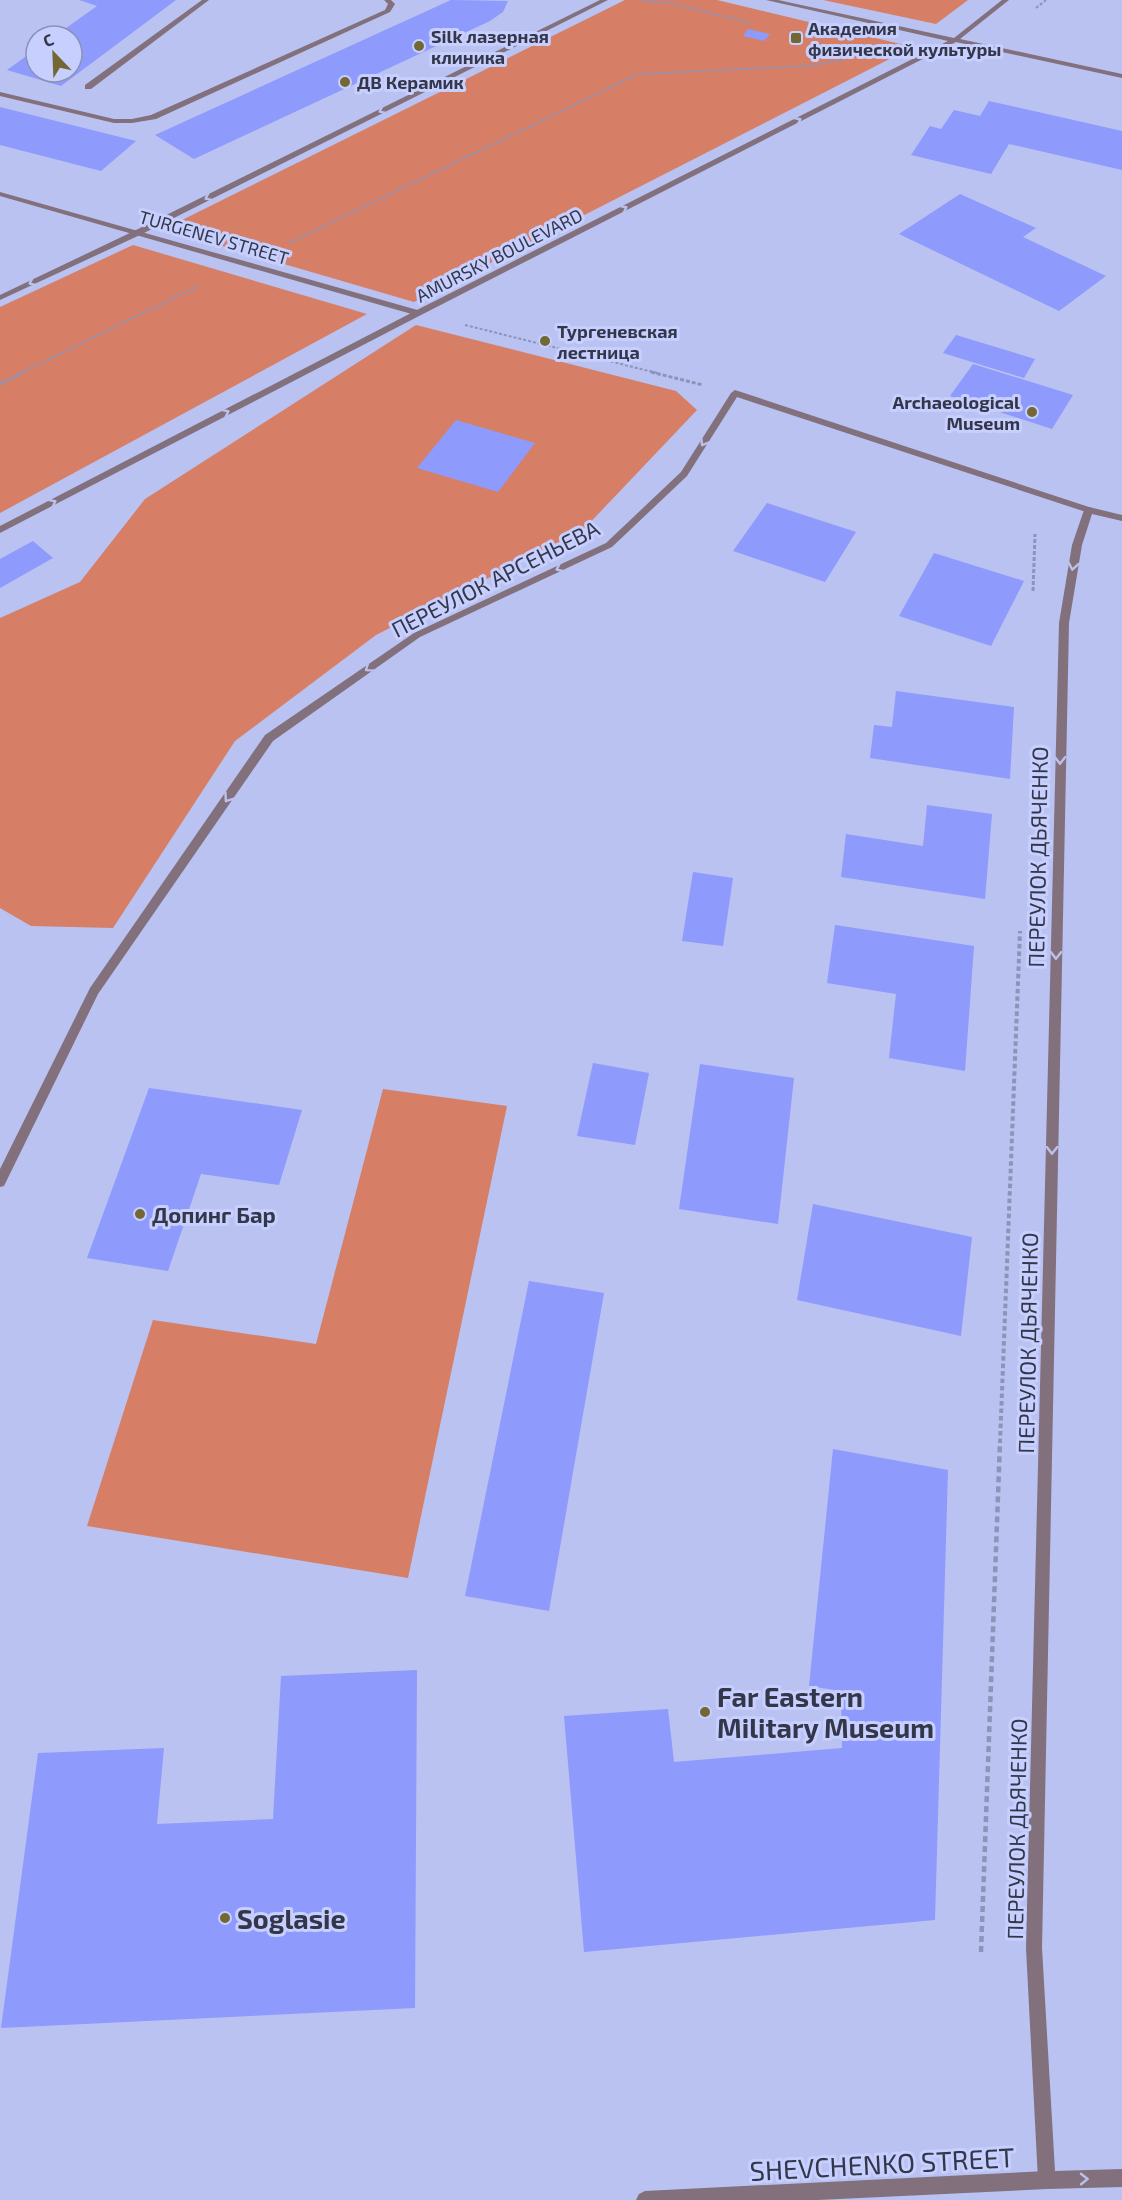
<svg xmlns="http://www.w3.org/2000/svg" width="1122" height="2200" viewBox="0 0 1122 2200" font-family="'Exo 2',sans-serif">
<rect width="100%" height="100%" fill="#b9c2f1"/>
<g fill="#d67f66">
<polygon points="625,0 717,0 913,47 414,302 164,229"/>
<polygon points="823,0 968,0 936,24"/>
<polygon points="133,245 367,314 0,513 0,307"/>
<polygon points="416,325 676,391 697,410 583,530 376,635 235,741 113,928 31,926 0,908 0,618 80,582 145,499"/>
<polygon points="383,1089 507,1106 408,1578 87,1526 153,1320 316,1344"/>
</g>
<g fill="#8e9afc">
<polygon points="176,0 61,86 7,70 36,49 36,72 72,72 72,36 55,36 97,6 79,0"/>
<polygon points="451,0 508,1 503,12 490,21 194,159 155,135"/>
<polygon points="748,29 770,34 764,41 743,36"/>
<polygon points="989,101 1122,131 1122,170 1009,144 991,174 911,155 930,126 941,129 954,110 980,116"/>
<polygon points="0,107 136,141 101,171 0,145"/>
<polygon points="960,194 1036,228 1023,237 1106,276 1059,311 899,234"/>
<polygon points="956,335 1035,359 1024,378 943,353"/>
<polygon points="973,364 1073,395 1052,429 950,396"/>
<polygon points="456,420 535,443 498,492 417,468"/>
<polygon points="767,503 856,532 825,582 733,551"/>
<polygon points="33,541 53,558 0,588 0,559"/>
<polygon points="934,553 1024,581 991,646 899,616"/>
<polygon points="896,691 1014,707 1010,779 870,758 874,725 892,727"/>
<polygon points="927,805 992,814 985,899 841,877 846,834 923,846"/>
<polygon points="693,872 733,878 723,946 682,941"/>
<polygon points="835,925 974,946 965,1071 889,1058 896,994 827,983"/>
<polygon points="593,1063 649,1073 635,1145 577,1136"/>
<polygon points="700,1064 794,1078 778,1224 679,1209"/>
<polygon points="149,1088 302,1110 279,1185 201,1174 168,1271 87,1258"/>
<polygon points="813,1204 972,1237 961,1336 797,1300"/>
<polygon points="529,1281 604,1293 549,1611 465,1596"/>
<polygon points="833,1449 948,1470 935,1920 584,1952 564,1716 668,1709 674,1762 842,1748 841,1691 809,1686"/>
<polygon points="417,1670 415,2008 1,2028 38,1753 164,1748 157,1824 273,1819 281,1676"/>
</g>
<g fill="none" stroke-linecap="round" stroke-linejoin="round">
<g stroke="#8d94b9" stroke-width="2" stroke-dasharray="3 2" stroke-linecap="butt">
<polyline points="639,0 670,3 750,23"/>
<polyline points="1036,8 1046,0"/>
<polyline points="289,243 638,74 808,66 842,60"/>
<polyline points="465,325 657,373"/>
<polyline points="21,373 200,285"/>
</g>
<g stroke="#8d94b9" stroke-width="3" stroke-dasharray="4 2" stroke-linecap="butt">
<polyline points="651,372 703,385"/>
<polyline points="0,384 24,372"/>
<polyline points="1033,591 1035,534"/>
</g>
<polyline stroke="#8d94b9" stroke-width="4" stroke-dasharray="4.5 3" stroke-linecap="butt" points="1000,1443 1020,931"/>
<polyline stroke="#8d94b9" stroke-width="4.5" stroke-dasharray="6 4" stroke-linecap="butt" points="981,1952 1000,1442"/>
<g fill="#82707d" fill-rule="evenodd">
<polygon points="202,0 209,0 91,89 85,89 85,85"/>
<polygon points="384,0 391,0 395,4 390,12 156,119 132,123 114,123 0,96 0,92 114,119 132,119 151,115 385,10 388,4"/>
</g>
<g fill="#82707d" fill-rule="evenodd">
<polygon points="0,192 421,311 422,313 415,315 0,196"/>
<polygon points="735,390 1092,508 1094,510 1089,513 1086,512 737,397 687,476 612,547 420,637 273,741 98,994 4,1186 0,1187 0,1169 90,988 265,735 414,633 606,543 681,472 731,393"/>
<polygon points="1047,2171 1053,2174 1056,2180 1053,2186 1047,2189 818,2200 636,2200 639,2194 645,2191"/>
</g>
<g fill="#82707d" fill-rule="evenodd">
<polygon points="600,0 608,0 140,235 0,300 0,295 134,231"/>
<polygon points="766,0 778,0 954,38 1002,0 1009,0 960,39 1122,74 1122,78 956,42 421,315 0,533 0,526 415,311 948,41"/>
<polygon points="1089,507 1122,515 1122,521 1092,514 1082,545 1069,623 1042,1948 1055,2171 1122,2169 1122,2187 1047,2189 1041,2186 1038,2180 1026,1948 1059,623 1072,545 1084,510"/>
</g>
</g>
<defs><path id="oneway-chevron" d="M-2-3.5L2.5 0L-2 3.5" fill="none" stroke-width="1.6" stroke-linecap="round" stroke-linejoin="round" transform="scale(1.5)"/></defs>
<g stroke="#bcc1eb">
<use href="#oneway-chevron" transform="translate(383 110) rotate(154)"/>
<use href="#oneway-chevron" transform="translate(797 121) rotate(-27)"/>
<use href="#oneway-chevron" transform="translate(209 197) rotate(154)"/>
<use href="#oneway-chevron" transform="translate(623 209) rotate(-27)"/>
<use href="#oneway-chevron" transform="translate(33 282) rotate(155)"/>
<use href="#oneway-chevron" transform="translate(225 413) rotate(-27)"/>
<use href="#oneway-chevron" transform="translate(704 442) rotate(122)"/>
<use href="#oneway-chevron" transform="translate(52 503) rotate(-27)"/>
<use href="#oneway-chevron" transform="translate(1073 566) rotate(100)"/>
<use href="#oneway-chevron" transform="translate(560 568) rotate(155)"/>
<use href="#oneway-chevron" transform="translate(369 668) rotate(145)"/>
<use href="#oneway-chevron" transform="translate(1060 760) rotate(91)"/>
<use href="#oneway-chevron" transform="translate(228 798) rotate(125)"/>
<use href="#oneway-chevron" transform="translate(1056 955) rotate(91)"/>
<use href="#oneway-chevron" transform="translate(1052 1150) rotate(91)"/>
<use href="#oneway-chevron" transform="translate(1084 2179) rotate(-1)"/>
</g>
<g fill="#736734" stroke="#c6cffe" stroke-width="2">
<rect x="790" y="32" width="12" height="12" rx="3"/>
<circle cx="419" cy="46" r="6"/>
<circle cx="345" cy="82" r="6"/>
<circle cx="545" cy="341" r="6"/>
<circle cx="1032" cy="412" r="6"/>
<circle cx="140" cy="1214" r="6"/>
<circle cx="705" cy="1712" r="6"/>
<circle cx="225" cy="1918" r="6"/>
</g>
<g text-anchor="middle" dominant-baseline="central" stroke-width="6" stroke-linejoin="round" paint-order="stroke">
<g font-size="18" font-weight="bold" fill="#34374a" stroke="#c6cffe" text-anchor="start">
<text x="808" y="28">Академия<tspan x="808" dy="21">физической культуры</tspan></text>
<text x="431" y="36">Silk лазерная<tspan x="431" dy="21">клиника</tspan></text>
<text x="357" y="82">ДВ Керамик</text>
<text x="557" y="331">Тургеневская<tspan x="557" dy="21">лестница</tspan></text>
<text x="1020" y="402" text-anchor="end">Archaeological<tspan x="1020" dy="21">Museum</tspan></text>
</g>
<g font-size="18" fill="#34374a" stroke="#c6cffe">
<text transform="translate(214 237) rotate(16)">TURGENEV STREET</text>
<text transform="translate(499 255) rotate(-27)">AMURSKY BOULEVARD</text>
</g>
<g font-size="22" fill="#34374a" stroke="#c6cffe">
<text transform="translate(495 578) rotate(-27)">ПЕРЕУЛОК АРСЕНЬЕВА</text>
<text transform="translate(1037 857) rotate(-89)">ПЕРЕУЛОК ДЬЯЧЕНКО</text>
<text transform="translate(1027 1343) rotate(-89)">ПЕРЕУЛОК ДЬЯЧЕНКО</text>
<text transform="translate(1016 1829) rotate(-89)">ПЕРЕУЛОК ДЬЯЧЕНКО</text>
</g>
<g font-size="22" font-weight="bold" fill="#34374a" stroke="#c6cffe" text-anchor="start">
<text x="152" y="1214">Допинг Бар</text>
</g>
<g font-size="27" font-weight="bold" fill="#34374a" stroke="#c6cffe" text-anchor="start">
<text x="717" y="1696">Far Eastern<tspan x="717" dy="31">Military Museum</tspan></text>
<text x="237" y="1918">Soglasie</text>
</g>
<g font-size="27" fill="#34374a" stroke="#c6cffe">
<text transform="translate(882 2163) rotate(-3)">SHEVCHENKO STREET</text>
</g>
</g>
<g transform="translate(54 54) rotate(337)"><circle r="28" fill="#c6cffe" stroke="#8c92b6" stroke-width="1.5"/>
<path d="M0-4.5L10 22L0 15L-10 22Z" fill="#736734"/>
<text y="-9" font-size="16" font-weight="bold" text-anchor="middle" fill="#34374a">С</text>
</g>
</svg>
